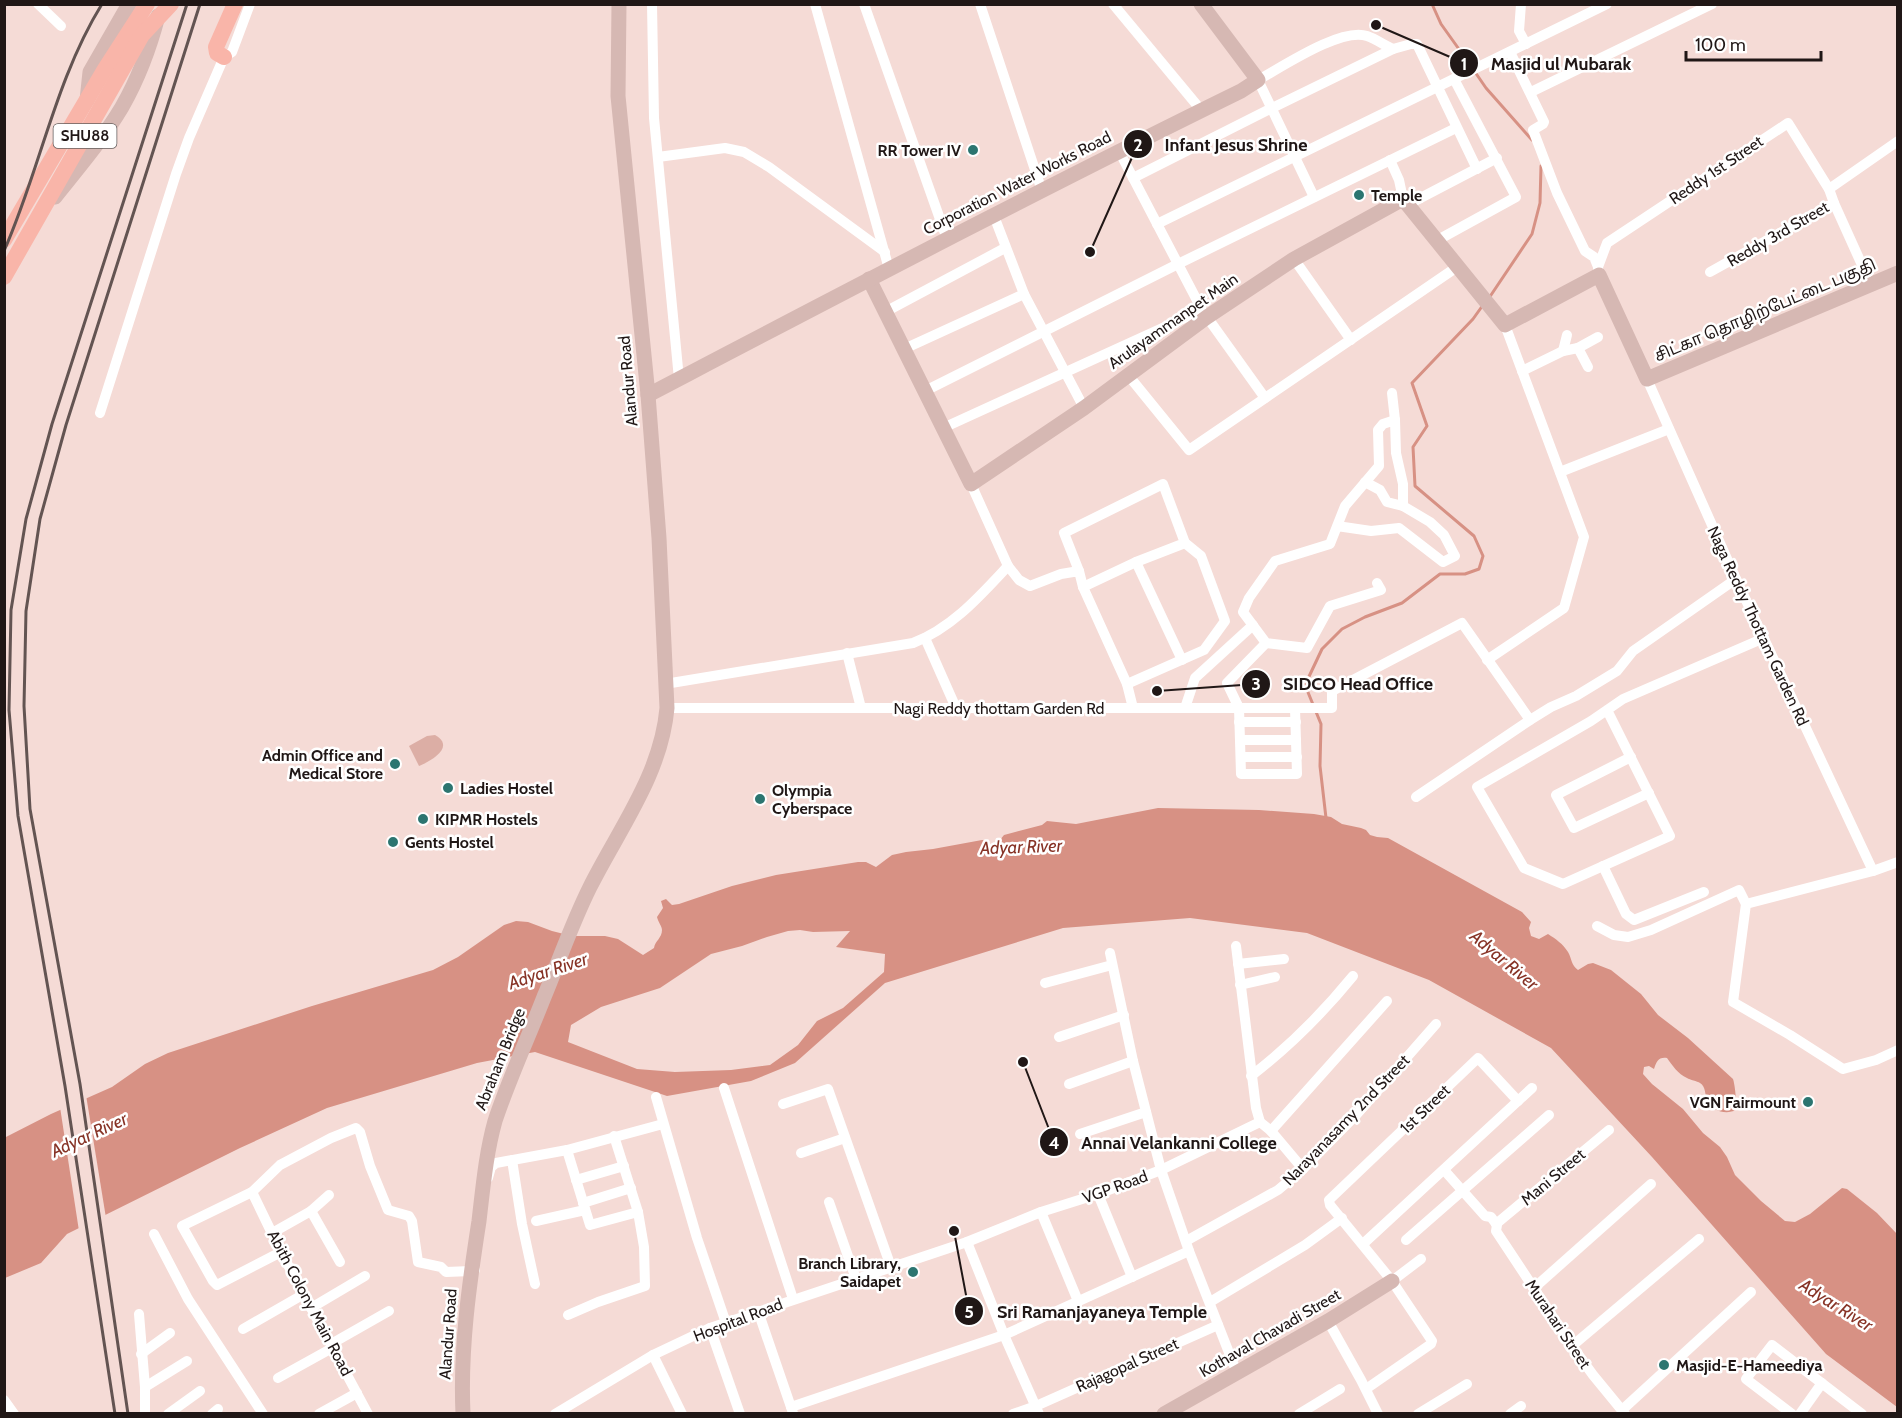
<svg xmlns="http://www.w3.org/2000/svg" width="1902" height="1418" viewBox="0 0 1902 1418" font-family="Cabin,'Noto Sans Tamil',sans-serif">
<rect width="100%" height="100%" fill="#f5dbd6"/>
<path fill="#dcaea5" d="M435 735C456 747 431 761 419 766L409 746 427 736Z"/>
<path fill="#d79184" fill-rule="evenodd" d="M1158 808 1259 810 1314 814 1331 817 1342 824 1361 828 1366 830 1370 835 1377 837 1388 838 1522 912 1531 922 1529 928 1531 936 1539 939 1548 934C1556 939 1563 944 1568 952 1572 959 1571 965 1578 970L1588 964 1593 963 1611 970 1641 994 1658 1015 1688 1038 1733 1079C1735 1084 1737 1106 1736 1110 1726 1115 1712 1111 1707 1101 1705 1096 1706 1086 1700 1083 1697 1081 1690 1080 1687 1078 1678 1074 1672 1065 1667 1058 1658 1057 1657 1061 1654 1069L1649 1066 1644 1067 1643 1074 1652 1084 1683 1109 1703 1133 1720 1147 1727 1157 1735 1175 1761 1201 1785 1221 1795 1222 1810 1214 1842 1188 1847 1189 1877 1213 1897 1234V1407L1826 1354 1652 1157 1551 1048 1429 980 1307 933 1190 918 1063 928 885 983 795 1063 751 1081 667 1096 535 1052 477 1063 327 1108 240 1148 67 1234 41 1263 5 1278 4 1138 51 1114 112 1087 145 1064 168 1053 312 1006 433 970 458 957 504 925 516 921 528 922 552 931 572 936H605L618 939 643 955 654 948C655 941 662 938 662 930 662 926 658 922 657 917L663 908 661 901 666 899 672 905 679 904 732 886 776 875 858 862H866L876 867 892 855 906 852 933 849 982 840H986L991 846H995L1004 835 1042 825 1047 821 1076 824ZM800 930 813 932 850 931 836 947 885 954 884 972 843 1008 817 1021 798 1045 770 1065 731 1070 675 1072 637 1069 568 1042 571 1025 601 1007 660 988 711 954 742 946 767 937 788 931Z"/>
<polygon fill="#f5dbd6" points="86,1095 106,1218 79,1231 60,1107"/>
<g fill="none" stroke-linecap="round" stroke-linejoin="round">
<g stroke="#d79184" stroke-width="3">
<polyline points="1432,4 1441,24 1471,66"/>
<polyline points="1475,72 1486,88 1532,140"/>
<polyline points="1489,298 1532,234 1540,203 1541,166"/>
<polyline points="1326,818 1320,766 1321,724 1305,685 1322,649 1342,629 1365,617 1402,603 1440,574 1465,574 1479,569 1483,556 1474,536 1415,486 1413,447 1427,426 1412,383 1473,319 1483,305"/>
</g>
<g stroke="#fff" stroke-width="10">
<polyline points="38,4 61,26"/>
<polyline points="652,4 654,118 679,379"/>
<polyline points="815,4 889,269"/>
<polyline points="864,4 947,239"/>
<polyline points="980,4 1042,191"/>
<polyline points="1113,4 1201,110"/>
<polyline points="1521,4 1519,31 1526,44"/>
<polyline points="1510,52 1544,122 1543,124 1533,130 1557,193 1585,251 1594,257 1598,267"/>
<polyline points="1531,92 1712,4"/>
<polyline points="658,157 725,148 744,152 769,167 885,252"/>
<polyline points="1390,160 1399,180 1403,199"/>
<polyline points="1133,178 1272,108 1393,49 1411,44 1417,44 1477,169"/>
<polyline points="1829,189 1898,141"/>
<path d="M1314 197 1258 80C1282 67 1341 27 1367 36 1376 39 1384 45 1393 49"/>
<polyline points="1834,203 1871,285"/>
<polyline points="1409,204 1497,158"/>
<polyline points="994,216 1024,294 1084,408"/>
<polyline points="1157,224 1607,4"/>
<polyline points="1436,241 1516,197 1454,79"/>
<polyline points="1294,259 1351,340"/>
<polyline points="1599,275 1598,267 1607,243 1788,123 1829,189 1834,203 1710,272"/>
<polyline points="885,312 1005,248"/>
<polyline points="1207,317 1265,398"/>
<polyline points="904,349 1024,294"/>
<polyline points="1563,351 1567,335"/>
<polyline points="1588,367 1578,348 1598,337"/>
<polyline points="1522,371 1563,351 1578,348"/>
<polyline points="1128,375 1189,450 1457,267"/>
<polyline points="1647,379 1736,579 1873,871"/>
<polyline points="925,391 1178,264 1456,128"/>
<polyline points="1392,393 1395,420"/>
<polyline points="100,413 176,174 189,138 224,57 232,52 250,4"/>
<polyline points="943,428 1202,310 1119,151"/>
<polyline points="1560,472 1669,429"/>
<polyline points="1365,482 1380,490 1387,502 1403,506"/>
<polyline points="971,484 1008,566 1019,580 1030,586 1061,574 1079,571 1083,587 1127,684 1133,708"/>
<polyline points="1337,526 1371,531 1399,528 1443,562 1455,556 1444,535 1430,522 1403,506 1403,484 1396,453 1395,420 1383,424 1378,430 1379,466 1345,506 1330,544 1275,561 1249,598 1243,612 1266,643 1307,648 1330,606 1381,590 1377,583"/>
<polyline points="1136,562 1182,660"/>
<polyline points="1079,571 1064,533 1163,484 1185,543 1136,562 1083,587"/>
<polyline points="925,638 956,708"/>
<polyline points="1266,643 1227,683 1239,708 1241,774 1297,774 1295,708"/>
<polyline points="847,653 861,708"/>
<polyline points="1487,660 1564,608 1584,537 1505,325"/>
<path d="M665 684 913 643C952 628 980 596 1008 566"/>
<polyline points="1127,684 1204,650 1225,621 1201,556 1185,543"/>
<polyline points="667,708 1332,708 1332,691 1462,623 1530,720"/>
<polyline points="1185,708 1195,678 1253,625"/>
<polyline points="1607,710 1670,836 1563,884 1524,868 1477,787 1591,721 1623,699 1764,638"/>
<polyline points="1239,722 1296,722"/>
<polyline points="1240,740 1296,740"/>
<polyline points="1241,757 1297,757"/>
<polyline points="1631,757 1556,795 1574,828 1649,793"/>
<polyline points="1416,797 1530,720 1551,707 1576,696 1617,671 1633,651 1736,579"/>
<polyline points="1898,862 1873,871 1746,904 1733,1002 1790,1035 1843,1069 1876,1060 1898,1050"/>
<polyline points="1603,866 1626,914 1634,920 1704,892"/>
<polyline points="1597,926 1614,935 1628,937 1651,930 1739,890 1746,904"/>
<polyline points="1236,946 1256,1108 1260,1122 1271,1131 1303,1169"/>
<polyline points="1110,953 1133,1061 1161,1170 1189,1251 1237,1373"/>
<polyline points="1238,964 1284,959"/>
<polyline points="1045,983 1112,965"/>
<polyline points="1240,985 1275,977"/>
<polyline points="1059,1037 1124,1015"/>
<path d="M1251 1076C1290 1046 1322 1014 1353 976"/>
<polyline points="1069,1084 1133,1061"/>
<polyline points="724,1088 793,1299"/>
<polyline points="656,1097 697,1238 726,1323"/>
<polyline points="783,1104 828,1089 891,1267"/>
<polyline points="1271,1131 1387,1001"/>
<polyline points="1080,1134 1146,1112"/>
<polyline points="567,1150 590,1225 638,1212"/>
<polyline points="801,1153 845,1138"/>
<polyline points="512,1160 522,1224 535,1284"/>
<polyline points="1444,1170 1485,1216 1491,1217 1497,1225 1496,1231 1572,1346 1593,1375 1625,1414"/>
<polyline points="488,1178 491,1167 496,1163 567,1150 663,1124"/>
<polyline points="576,1180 624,1166"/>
<polyline points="252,1192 281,1252 368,1414"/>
<polyline points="1098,1194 1132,1277"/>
<polyline points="829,1202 856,1279"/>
<polyline points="583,1203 631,1188"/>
<polyline points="311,1211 340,1262"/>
<polyline points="1041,1212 1078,1301"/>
<polyline points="536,1221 585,1210"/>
<polyline points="1496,1224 1609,1130"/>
<polyline points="272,1233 311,1211 329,1195"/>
<polyline points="154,1234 188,1299 263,1414"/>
<polyline points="1406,1240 1549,1115"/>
<polyline points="1186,1241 1278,1190 1303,1169 1357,1114 1436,1024"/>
<polyline points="967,1242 1004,1335 1039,1414"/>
<polyline points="1363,1244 1532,1088"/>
<polyline points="281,1252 217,1285 213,1281 182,1226 252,1192 280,1165 331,1138 356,1128 360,1132 370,1166 388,1210 409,1216 412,1221 418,1262 441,1267 446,1272 471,1271 475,1270"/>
<polyline points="1392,1281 1421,1259"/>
<polyline points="1534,1288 1651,1184"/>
<polyline points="1210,1302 1305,1245 1342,1218"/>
<polyline points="311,1308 365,1276"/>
<polyline points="758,1311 793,1413"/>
<polyline points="139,1314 145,1387 145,1414"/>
<polyline points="568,1315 598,1302 645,1286 644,1247 638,1212 614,1136"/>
<polyline points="1328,1321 1361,1380 1378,1414"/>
<polyline points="710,1328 740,1414"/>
<polyline points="243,1329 304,1294"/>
<polyline points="331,1344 389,1311"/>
<polyline points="1572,1346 1699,1239"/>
<polyline points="141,1354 170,1333"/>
<polyline points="653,1355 682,1414"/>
<polyline points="278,1378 334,1347"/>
<polyline points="145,1387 187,1361"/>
<polyline points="1366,1389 1431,1344 1432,1341 1392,1281 1330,1205 1329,1200 1478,1058 1518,1101"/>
<polyline points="4,1400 14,1414"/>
<polyline points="791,1407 1004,1335 1189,1251"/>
<polyline points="1622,1410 1751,1292"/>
<polyline points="168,1414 200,1391"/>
<polyline points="212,1414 218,1409"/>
<polyline points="319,1414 357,1393"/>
<polyline points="555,1414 653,1355 710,1328 967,1242 1041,1212 1098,1194 1161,1170 1260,1122"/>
<polyline points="1013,1414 1036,1406 1218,1325"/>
<polyline points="1299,1414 1340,1389"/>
<polyline points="1418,1414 1467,1384"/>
<polyline points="1510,1414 1521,1406"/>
<polyline points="1792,1414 1746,1379 1772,1345 1862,1414"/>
<polyline points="1800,1414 1822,1383"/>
</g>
<g stroke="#d6b8b3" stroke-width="15">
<polyline points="87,100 90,72 129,4"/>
<path d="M55 197C78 168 103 139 122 107 138 79 150 47 158 16"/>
<polyline points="869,279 971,484 1084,408 1207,317 1294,259 1403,199 1505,325 1599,275 1647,379 1898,273"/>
<path d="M648 395C845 292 1041 189 1241 91L1258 80 1201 4"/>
<path d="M463 1414C460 1349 469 1285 479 1221 483 1187 486 1153 495 1121 509 1079 528 1038 544 997 559 961 572 923 590 887 619 829 661 775 667 708L659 538 648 395 618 96 619 4"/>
<polyline points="1164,1414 1328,1321 1392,1281"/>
</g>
<g stroke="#f9b5a9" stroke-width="16">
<polyline points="224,57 217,53 216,47 235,4"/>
<polyline points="4,240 105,69 147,4"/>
<polyline points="4,277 142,35 171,4"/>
</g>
<g stroke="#635452" stroke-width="3">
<path d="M4 251C40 170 55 80 102 4"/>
<polyline points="115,1414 65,1086 18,816 9,710 11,610 26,519 52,424 187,4"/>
<polyline points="128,1414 80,1084 30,809 24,706 26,611 40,519 66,425 200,4"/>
</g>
</g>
<g fill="#2c7570" stroke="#fff" stroke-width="2">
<circle cx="973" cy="150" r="6"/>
<circle cx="1359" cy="195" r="6"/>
<circle cx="395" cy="764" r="6"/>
<circle cx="448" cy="788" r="6"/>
<circle cx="760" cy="799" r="6"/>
<circle cx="423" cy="819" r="6"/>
<circle cx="393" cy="842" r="6"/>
<circle cx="1808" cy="1102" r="6"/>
<circle cx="913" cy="1272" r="6"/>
<circle cx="1664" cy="1365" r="6"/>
</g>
<g text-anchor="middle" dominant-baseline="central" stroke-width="5" stroke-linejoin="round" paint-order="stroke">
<rect fill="#fff" stroke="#635d5c" stroke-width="1.5" x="53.5" y="124" width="63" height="24" rx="4.5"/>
<g font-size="15" font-weight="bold" fill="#201716">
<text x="85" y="136">SHU88</text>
</g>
<g font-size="16" font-weight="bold" fill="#201716" stroke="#fff" text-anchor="start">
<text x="961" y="150" text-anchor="end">RR Tower IV</text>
<text x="1371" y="195">Temple</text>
<text x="383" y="755" text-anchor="end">Admin Office and<tspan x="383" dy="18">Medical Store</tspan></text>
<text x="460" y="788">Ladies Hostel</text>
<text x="772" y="790">Olympia<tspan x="772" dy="18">Cyberspace</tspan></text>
<text x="435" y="819">KIPMR Hostels</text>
<text x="405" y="842">Gents Hostel</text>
<text x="1796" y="1102" text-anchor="end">VGN Fairmount</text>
<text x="901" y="1263" text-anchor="end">Branch Library,<tspan x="901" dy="18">Saidapet</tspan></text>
<text x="1676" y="1365">Masjid-E-Hameediya</text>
</g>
<g font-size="16" fill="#201716" stroke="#fff">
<text transform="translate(1716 170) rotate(-34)">Reddy 1st Street</text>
<text transform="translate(1017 183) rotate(-27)">Corporation Water Works Road</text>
<text transform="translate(1778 234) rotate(-30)">Reddy 3rd Street</text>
<text transform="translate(1765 310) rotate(-23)">சிட்கா தொழிற்பேட்டை பகுதி</text>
<text transform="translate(1173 321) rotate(-35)">Arulayammanpet Main</text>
<text transform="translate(628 381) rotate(-95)">Alandur Road</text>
<text transform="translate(1758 626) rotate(65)">Naga Reddy Thottam Garden Rd</text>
<text x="999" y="708">Nagi Reddy thottam Garden Rd</text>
<text transform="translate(500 1059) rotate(-68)">Abraham Bridge</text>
<text transform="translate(1425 1109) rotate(-44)">1st Street</text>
<text transform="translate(1346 1120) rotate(-46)">Narayanasamy 2nd Street</text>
<text transform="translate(1553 1177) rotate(-40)">Mani Street</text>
<text transform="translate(1115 1187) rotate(-20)">VGP Road</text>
<text transform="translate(310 1303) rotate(62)">Abith Colony Main Road</text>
<text transform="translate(738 1320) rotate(-21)">Hospital Road</text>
<text transform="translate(1558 1324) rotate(56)">Murahari Street</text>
<text transform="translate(1270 1333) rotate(-30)">Kothaval Chavadi Street</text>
<text transform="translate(448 1334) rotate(-86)">Alandur Road</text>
<text transform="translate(1127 1365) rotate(-24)">Rajagopal Street</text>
</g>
<g font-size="18" font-style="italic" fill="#873326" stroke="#fff">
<text transform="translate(1021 847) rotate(-2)">Adyar River</text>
<text transform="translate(1504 960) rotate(40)">Adyar River</text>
<text transform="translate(548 971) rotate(-18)">Adyar River</text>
<text transform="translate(89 1135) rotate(-25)">Adyar River</text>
<text transform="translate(1836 1305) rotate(32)">Adyar River</text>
</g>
</g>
<path fill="none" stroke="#201716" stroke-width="2" d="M1376 25L1464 63M1090 252L1138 144M1157 691L1256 684M1023 1062L1054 1142M954 1231L969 1311"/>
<g fill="#201716" stroke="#fff" stroke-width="2">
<circle cx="1376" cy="25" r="6"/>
<circle cx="1090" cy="252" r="6"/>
<circle cx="1157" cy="691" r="6"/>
<circle cx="1023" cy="1062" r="6"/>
<circle cx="954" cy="1231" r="6"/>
<circle cx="1464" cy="63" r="15"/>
<circle cx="1138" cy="144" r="15"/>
<circle cx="1256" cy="684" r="15"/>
<circle cx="1054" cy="1142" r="15"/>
<circle cx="969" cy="1311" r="15"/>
</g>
<g font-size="18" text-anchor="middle" font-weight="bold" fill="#fff">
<text x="1464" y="70">1</text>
<text x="1138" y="151">2</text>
<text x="1256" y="690">3</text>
<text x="1054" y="1149">4</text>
<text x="969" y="1318">5</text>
</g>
<g font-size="18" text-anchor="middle" font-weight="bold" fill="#201716" stroke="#fff" stroke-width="5" stroke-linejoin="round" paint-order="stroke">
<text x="1561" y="70">Masjid ul Mubarak</text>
<text x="1236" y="151">Infant Jesus Shrine</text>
<text x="1358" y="690">SIDCO Head Office</text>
<text x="1179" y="1149">Annai Velankanni College</text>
<text x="1102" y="1318">Sri Ramanjayaneya Temple</text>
</g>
<rect width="1902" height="1418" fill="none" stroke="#201716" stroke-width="12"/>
<path d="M1686 51v9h135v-9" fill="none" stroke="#201716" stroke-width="3"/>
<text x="1695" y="51" font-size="18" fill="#201716" stroke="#ffffff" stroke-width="4.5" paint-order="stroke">100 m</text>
</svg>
